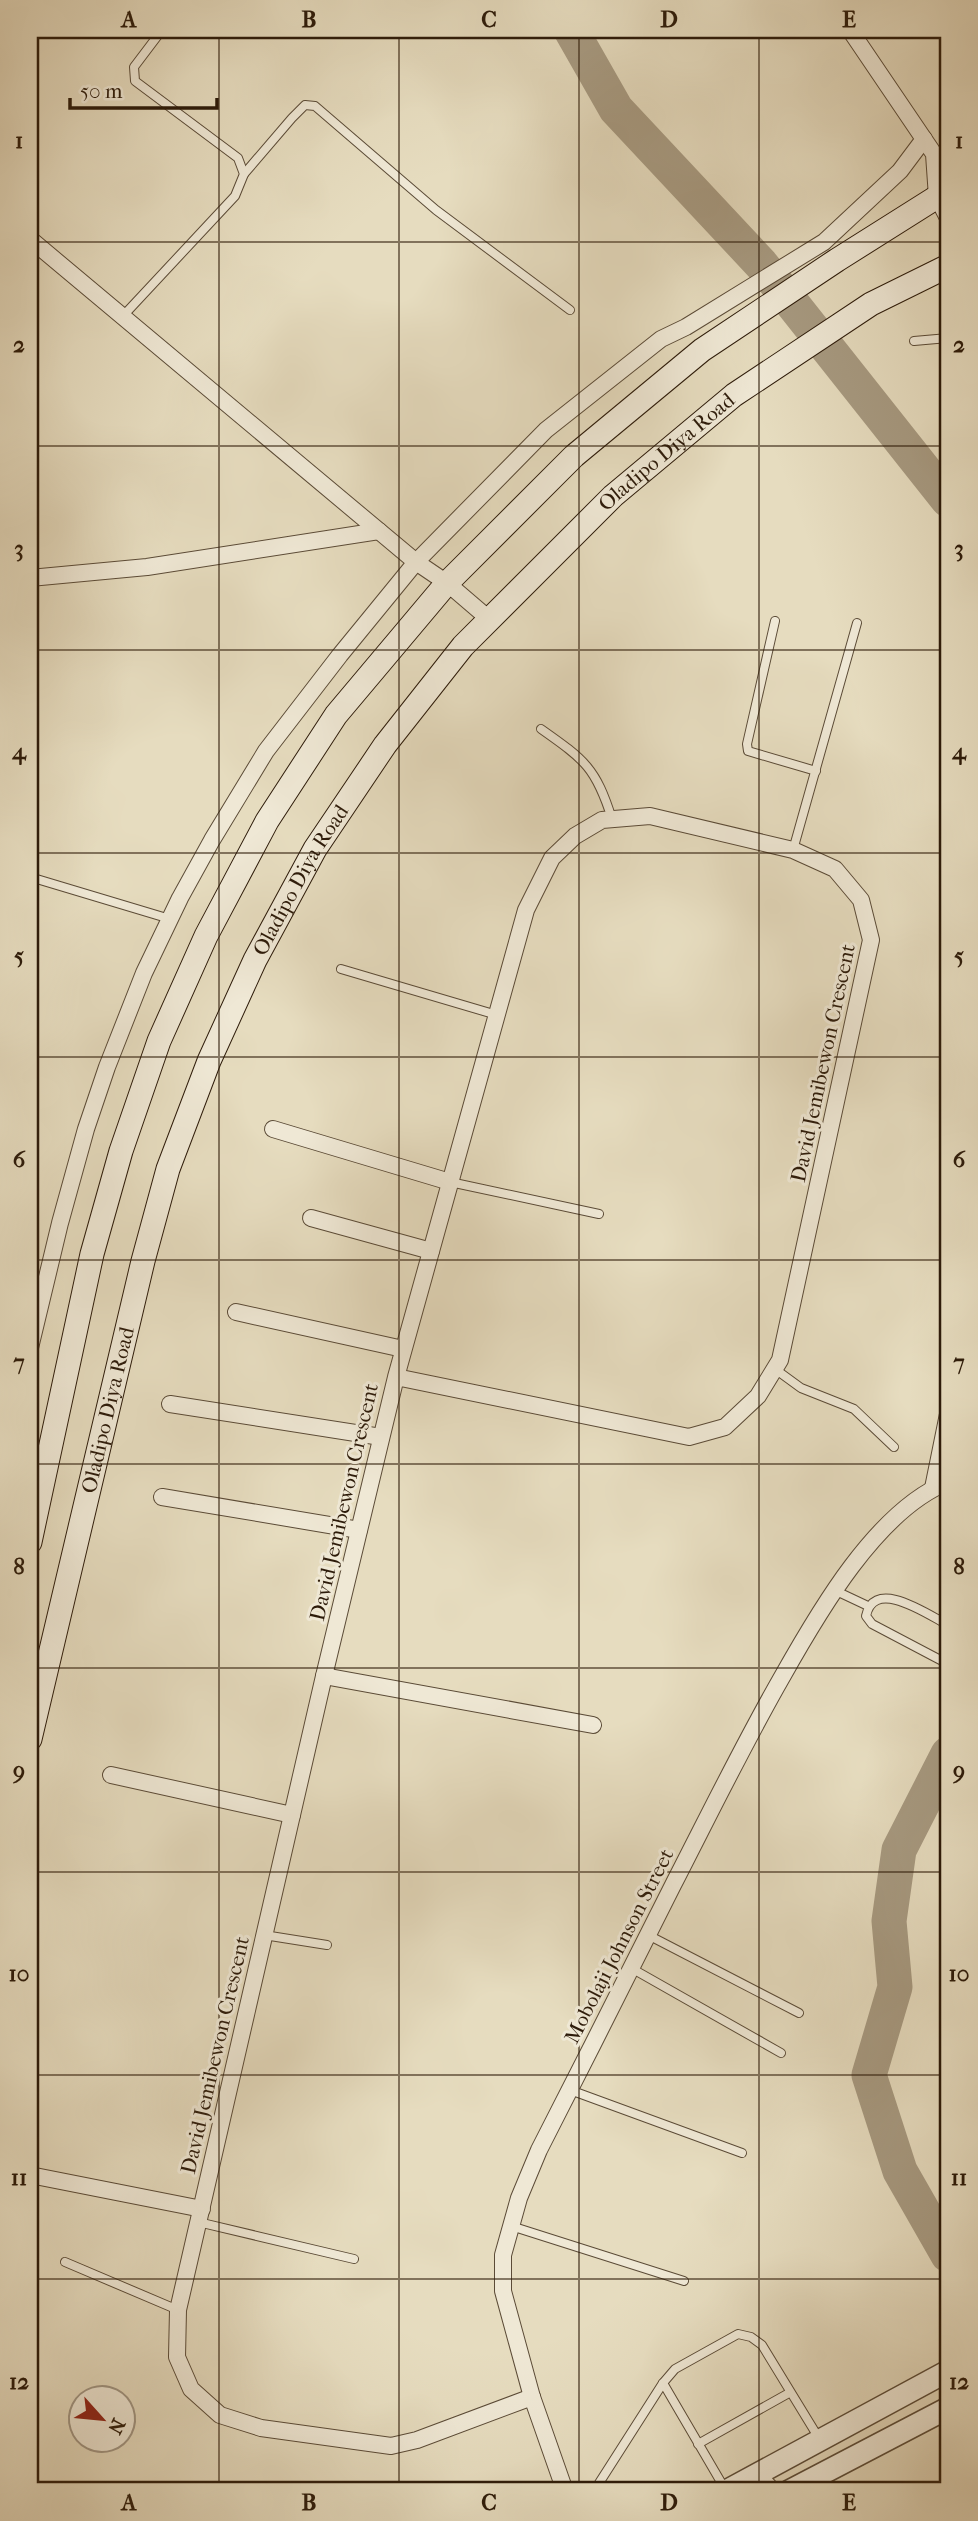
<svg xmlns="http://www.w3.org/2000/svg" width="978" height="2521" viewBox="0 0 978 2521" font-family="'IM FELL French Canon',serif">
<rect width="100%" height="100%" fill="#e6dcbf"/>
<filter id="stains"><feTurbulence type="fractalNoise" baseFrequency=".00286" numOctaves="4"/><feColorMatrix values="0 0 0 0 .2 0 0 0 0 .09 0 0 0 0 .02 0 0 0 .5 -.17"/></filter>
<radialGradient id="worn" r=".72"><stop offset=".6" stop-color="#630" stop-opacity="0"/><stop offset="1" stop-color="#630" stop-opacity=".3"/></radialGradient>
<g fill="none" stroke-linecap="round" stroke-linejoin="round">
<g stroke="#a79a81" stroke-width="35">
<polyline points="571,30 616,109 761,264 948,500"/>
<polyline points="948,1754 899,1850 889,1921 895,1987 869,2075 900,2171 948,2255"/>
</g>
<g stroke="#5b4b37" stroke-width="10">
<g id="service">
<polyline points="244,174 292,118 305,105 315,106 436,210 570,310"/>
<polyline points="123,316 235,196 244,174 238,158 135,81 134,67 162,30"/>
<polyline points="914,341 948,338"/>
<polyline points="775,621 747,744 748,751 816,771"/>
<path d="M541 729C585 760 596 768 612 819"/>
<polyline points="793,850 857,623"/>
<polyline points="30,877 170,919"/>
<polyline points="341,969 497,1015"/>
<polyline points="450,1182 599,1214"/>
<polyline points="775,1369 801,1388 854,1409 894,1447"/>
<polyline points="834,1590 868,1606"/>
<path d="M948 1625C927 1614 874 1577 866 1616L872 1624 948 1664"/>
<polyline points="264,1935 327,1945"/>
<polyline points="648,1935 799,2013"/>
<polyline points="631,1968 781,2053"/>
<polyline points="570,2090 742,2153"/>
<polyline points="198,2222 354,2259"/>
<polyline points="511,2226 684,2281"/>
<polyline points="65,2262 178,2310"/>
<polyline points="663,2383 725,2489"/>
<polyline points="698,2444 789,2393"/>
<polyline points="594,2491 663,2383 675,2369 738,2334 751,2337 762,2345 820,2440"/>
</g>
</g>
<g stroke="#5b4b37" stroke-width="18">
<g id="minor">
<polyline points="850,30 934,154 937,197 948,218"/>
<polyline points="30,239 416,562 447,583 489,619"/>
<polyline points="30,578 147,567 379,531"/>
<polyline points="273,1129 450,1182"/>
<polyline points="311,1218 431,1251"/>
<polyline points="236,1312 403,1349"/>
<polyline points="30,1348 60,1223 86,1129 107,1067 144,973 180,898 212,840 266,751 340,655 416,562 546,430 661,339 686,327 824,242 900,171 924,139"/>
<polyline points="396,1377 689,1437 725,1427 758,1396 780,1360 871,940 861,900 835,869 793,850 650,816 602,820 575,836 552,858 526,910 396,1377 324,1676 178,2310 177,2357 191,2389 220,2415 261,2428 391,2446 417,2440 532,2397"/>
<polyline points="170,1404 381,1437"/>
<polyline points="933,1488 948,1414"/>
<polyline points="162,1497 359,1530"/>
<polyline points="324,1676 593,1725"/>
<polyline points="111,1775 292,1815"/>
<polyline points="30,2175 202,2209"/>
<polyline points="757,2474 773,2491"/>
<path d="M565 2491 532 2397 503 2291V2255L519 2198 539 2150C584 2062 629 1973 673 1885 709 1815 743 1745 782 1677 818 1613 877 1510 948 1482"/>
</g>
</g>
<g stroke="#5b4b37" stroke-width="24">
<g id="tertiary">
<polyline points="726,2491 948,2371"/>
<polyline points="789,2491 948,2408"/>
</g>
</g>
<g stroke="#2d1b0a" stroke-width="25">
<g id="secondary">
<polyline points="30,1542 92,1254 121,1151 159,1041 206,936 267,821 336,715 447,583 574,456 702,350 837,260 948,190"/>
<path id="s1" d="M30 1739 143 1261 168 1169 209 1061 255 960 315 849 385 745 463 646 613 496 734 395 871 304 948 266"/>
</g>
</g>
<use href="#service" stroke="#efe8d5" stroke-width="8"/>
<use href="#minor" stroke="#efe8d5" stroke-width="16"/>
<use href="#tertiary" stroke="#efe8d5" stroke-width="21"/>
<use href="#secondary" stroke="#efe8d5" stroke-width="23"/>
</g>
<path fill="none" stroke="#2d1b0a" stroke-width="2" stroke-opacity="0.55" d="M219 30V2491M399 30V2491M579 30V2491M759 30V2491M30 242H948M30 446H948M30 650H948M30 853H948M30 1057H948M30 1260H948M30 1464H948M30 1668H948M30 1872H948M30 2075H948M30 2279H948"/>
<g text-anchor="middle" dominant-baseline="central" stroke-width="6" stroke-linejoin="round" paint-order="stroke">
<g font-size="21" fill="#2d1b0a" stroke="#efe8d5">
<text stroke="none"><textPath href="#s1" startOffset="1472">Oladipo Diya Road</textPath></text>
<text stroke="none"><textPath href="#s1" startOffset="905">Oladipo Diya Road</textPath></text>
<text transform="translate(823 1063) rotate(-78)">David Jemibewon Crescent</text>
<text stroke="none"><textPath href="#s1" startOffset="338">Oladipo Diya Road</textPath></text>
<text transform="translate(344 1502) rotate(-77)">David Jemibewon Crescent</text>
<text transform="translate(619 1946) rotate(-63)">Mobolaji Johnson Street</text>
<text transform="translate(215 2055) rotate(-77)">David Jemibewon Crescent</text>
</g>
</g>
<rect width="978" height="2521" fill="none" stroke="#e6dcbf" stroke-width="77"/>
<g transform="translate(102 2419) rotate(117)"><circle r="33" fill="#efe8d5" stroke="#a19684" stroke-width="2"/>
<path d="M0-5L12 26L0 18L-12 26Z" fill="#8f2418"/>
<text y="-10" font-size="19" font-weight="bold" text-anchor="middle" fill="#2d1b0a">N</text>
</g>
<path d="M70 98v10h147v-10" fill="none" stroke="#2d1b0a" stroke-width="3.5"/>
<text x="80" y="98" font-size="21" fill="#2d1b0a" stroke="#efe8d5" stroke-width="5" paint-order="stroke">50 m</text>
<rect x="38" y="38" width="902" height="2444" fill="none" stroke="#2d1b0a" stroke-width="2.5"/>
<g font-size="23" text-anchor="middle" font-weight="bold" fill="#2d1b0a">
<text x="129" y="27">A</text>
<text x="309" y="27">B</text>
<text x="489" y="27">C</text>
<text x="669" y="27">D</text>
<text x="849" y="27">E</text>
<text x="19" y="148">1</text>
<text x="959" y="148">1</text>
<text x="19" y="352">2</text>
<text x="959" y="352">2</text>
<text x="19" y="556">3</text>
<text x="959" y="556">3</text>
<text x="19" y="759">4</text>
<text x="959" y="759">4</text>
<text x="19" y="963">5</text>
<text x="959" y="963">5</text>
<text x="19" y="1167">6</text>
<text x="959" y="1167">6</text>
<text x="19" y="1370">7</text>
<text x="959" y="1370">7</text>
<text x="19" y="1574">8</text>
<text x="959" y="1574">8</text>
<text x="19" y="1778">9</text>
<text x="959" y="1778">9</text>
<text x="19" y="1981">10</text>
<text x="959" y="1981">10</text>
<text x="19" y="2185">11</text>
<text x="959" y="2185">11</text>
<text x="19" y="2389">12</text>
<text x="959" y="2389">12</text>
<text x="129" y="2510">A</text>
<text x="309" y="2510">B</text>
<text x="489" y="2510">C</text>
<text x="669" y="2510">D</text>
<text x="849" y="2510">E</text>
</g>
<rect width="100%" height="100%" filter="url(#stains)"/>
<rect width="100%" height="100%" fill="url(#worn)"/>
</svg>
